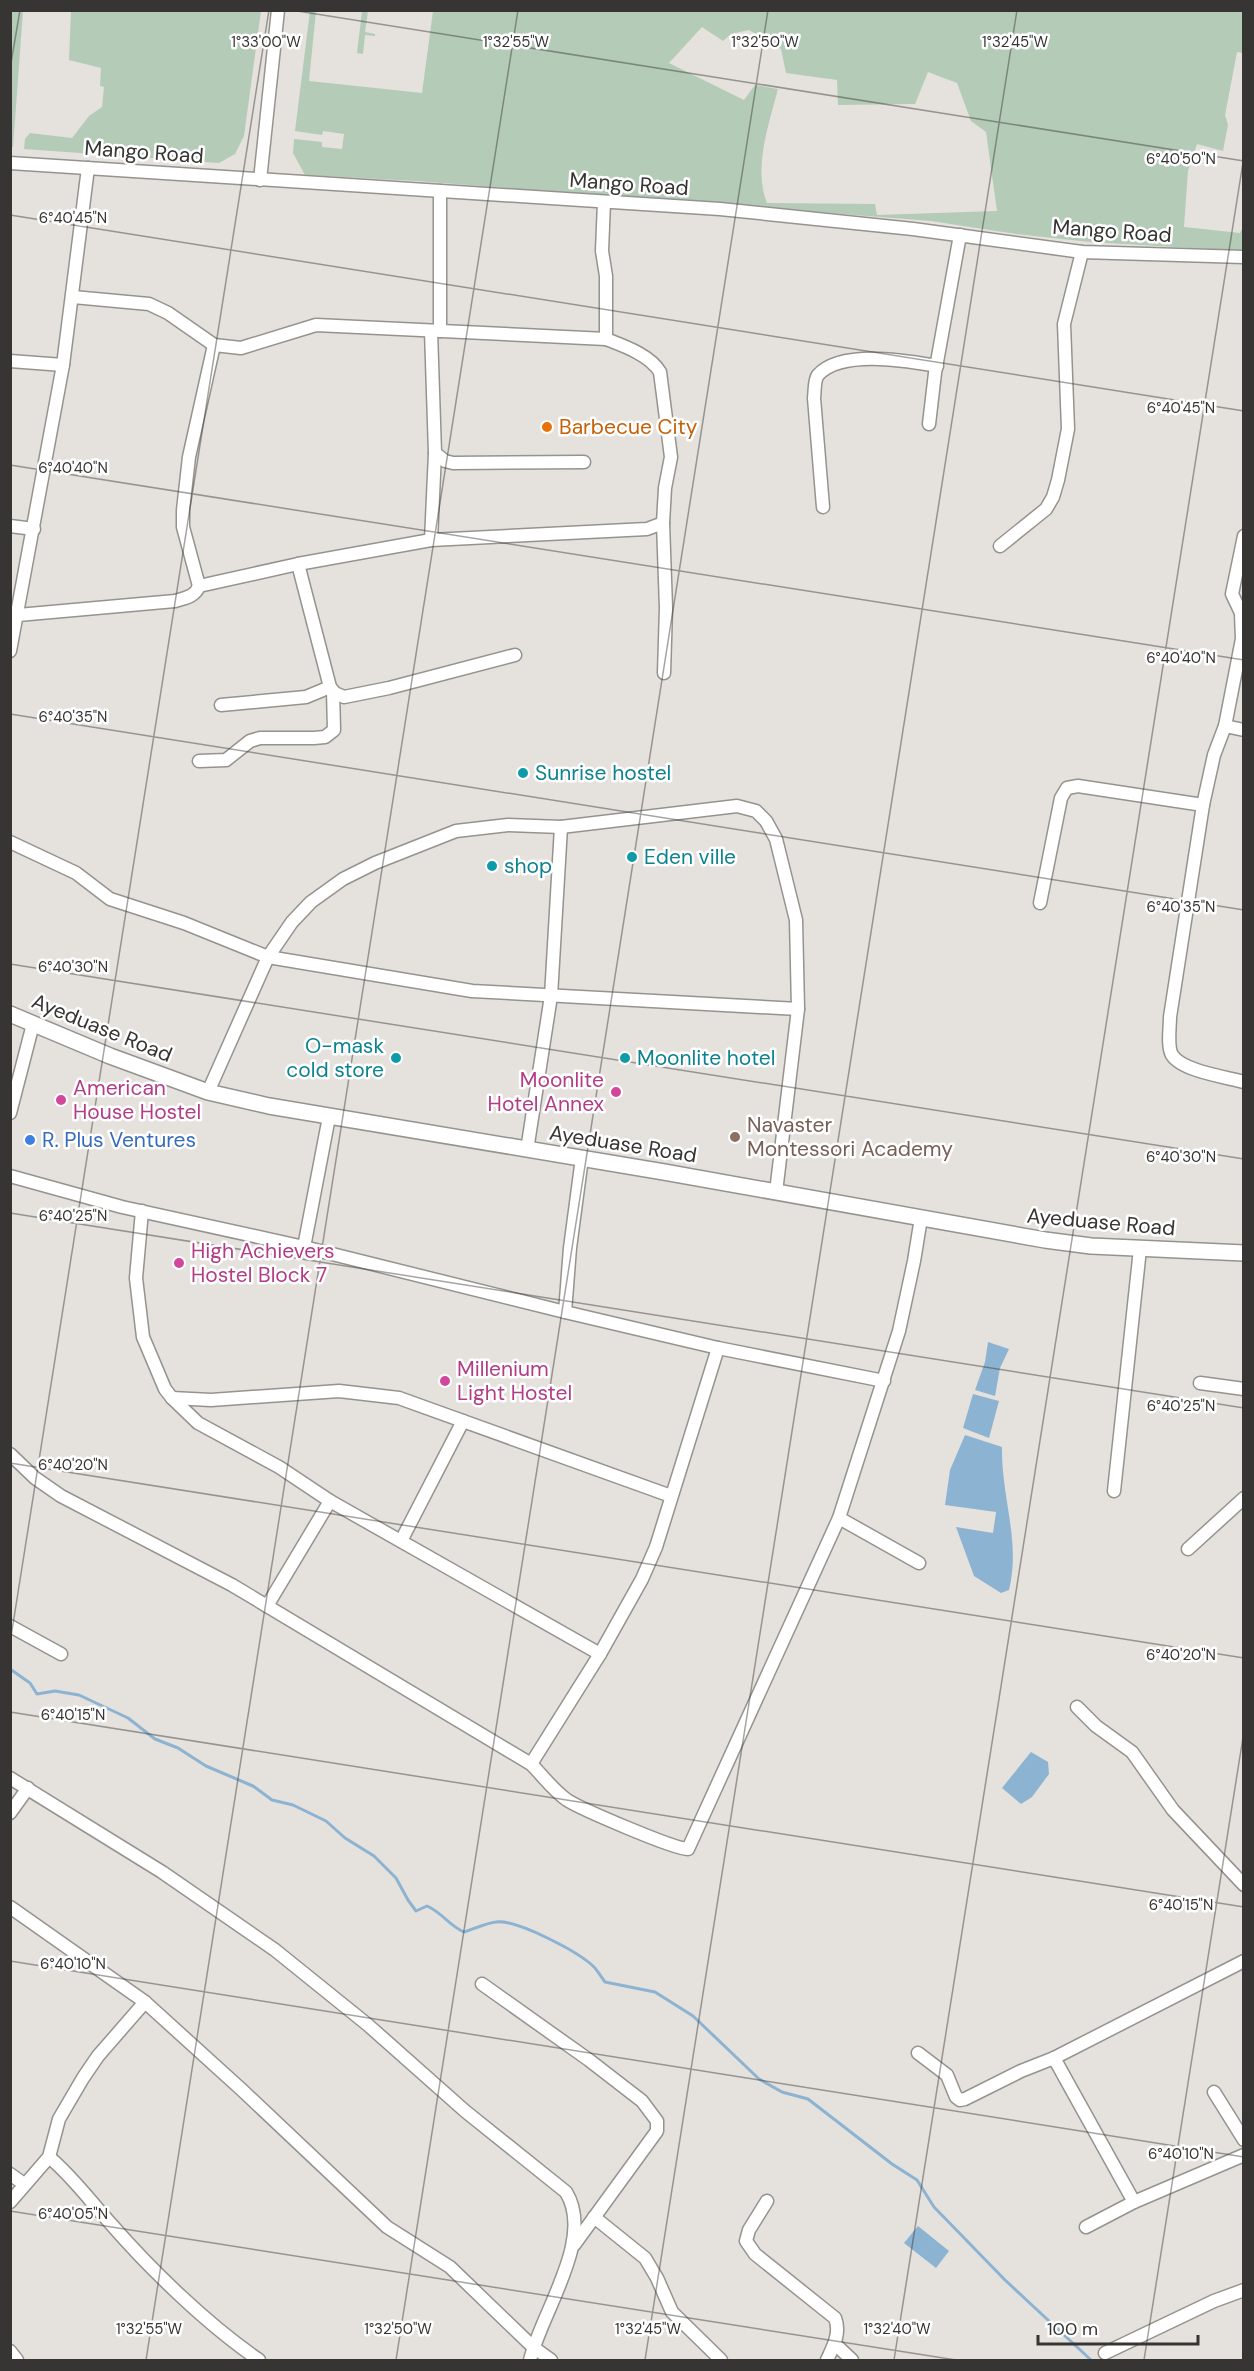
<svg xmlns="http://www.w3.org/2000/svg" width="1254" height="2371" viewBox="0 0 1254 2371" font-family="'DM Sans',sans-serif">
<rect width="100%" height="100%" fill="#e5e1dd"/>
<g fill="#b4cbb8" fill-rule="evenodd">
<polygon points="10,11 23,11 13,147 10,147"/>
<polygon points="71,11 261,11 244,136 235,154 219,163 24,149 25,139 30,133 72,138 89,116 102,107 104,87 100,86 101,68 69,60"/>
<path d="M310 11H316L309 81 422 93 433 11H1243V53L1237 52 1225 115 1228 125 1223 151 1197 144 1188 171 1184 227 1240 233 1243 227V251L1090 242 1016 234 931 221 416 181 305 175 293 153 294 139 322 142V147L342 149 344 134 323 131 322 135 295 131ZM702 27 723 41 731 34 749 30 781 49 786 73 837 80 838 105 915 104 928 72 957 83 971 121 986 132 997 211 877 215 875 204 767 203C753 168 769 124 778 89L755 85 744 100 669 63Z"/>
<polygon points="362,11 378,11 368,11 365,32 375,34 375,36 365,35 363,54 357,53"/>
</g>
<g fill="#8db3d2">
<polygon points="988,1342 1009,1349 1000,1368 995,1396 975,1390 985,1362"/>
<polygon points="973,1394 999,1401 989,1438 963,1428"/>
<path d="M965 1435 1002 1447C1001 1497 1021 1541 1009 1590L1001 1593 974 1576 956 1527 993 1533 996 1512 945 1505 950 1470Z"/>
<polygon points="1031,1752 1048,1762 1049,1774 1032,1797 1021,1804 1002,1788"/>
<polygon points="918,2226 949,2251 936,2268 904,2243"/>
</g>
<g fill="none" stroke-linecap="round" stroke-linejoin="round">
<path stroke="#8db3d2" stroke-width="3" d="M10 1669 30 1683 37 1694 55 1691 79 1695 128 1718 155 1739 178 1748 206 1766 253 1786 272 1800 293 1805 326 1821 345 1838 374 1856 396 1878 408 1900 416 1911 427 1906C443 1913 448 1925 464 1932 474 1929 486 1923 496 1922 516 1919 579 1952 594 1967 598 1971 601 1977 605 1982L655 1992 693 2016 759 2079 782 2092 808 2099 892 2164 917 2180 934 2207 1005 2280 1091 2360"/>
<g stroke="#96938f" stroke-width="15">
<g id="minor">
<polyline points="10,163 720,209 913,229 1082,252 1244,257"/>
<polyline points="260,180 278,10"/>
<polyline points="604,202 602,251 606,276 606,339"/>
<path d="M73 297 149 304 168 313 214 345 241 348 316 325 606 339C624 346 650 355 660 372L671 457 665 488 663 523 666 608 664 673"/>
<polyline points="431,331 435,453 431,540"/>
<polyline points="440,331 440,191"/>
<polyline points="10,361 63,365"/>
<polyline points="929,424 935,373 960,235"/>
<polyline points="435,453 445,461 453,463 584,462"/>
<path d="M823 507 814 398C815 391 814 380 818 375 842 349 907 361 937 366"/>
<polyline points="10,526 34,529"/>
<path d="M1244 536 1232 594 1241 613 1242 639 1225 726 1214 755 1203 805 1170 1017C1170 1028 1167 1046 1172 1055 1182 1071 1226 1077 1244 1082"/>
<polyline points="1000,546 1046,509 1053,497 1058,480 1068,429 1064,324 1082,252"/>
<polyline points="298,564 330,687 335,693 344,697 389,688 515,655"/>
<polyline points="199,586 183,527 183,510 189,457 214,345"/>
<path d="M18 615 175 601C185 598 195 597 199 586L298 564 431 540 647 529 663 523"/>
<polyline points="10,651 63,365 88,168"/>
<polyline points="221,705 306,697 330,687"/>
<polyline points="1225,726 1244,730"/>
<polyline points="199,761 226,760 250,741 260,738 314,738 325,737 334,730 333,691"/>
<polyline points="10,842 76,873 110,899 184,923 268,957 472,991 798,1009"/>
<polyline points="1040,903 1061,798 1067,788 1078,786 1203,805"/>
<polyline points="208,1092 268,957 292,922 311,902 343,879 375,863 456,831 508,825 561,827 737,806 756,811 766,821 776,839 796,920 798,1009 776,1192"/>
<polyline points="10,1113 33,1024"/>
<polyline points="527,1150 551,996 561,827"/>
<polyline points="10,1176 122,1207 304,1247 565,1312 718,1348 884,1381"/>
<polyline points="142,1211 136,1278 143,1337 165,1389 172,1398 198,1423 279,1467 330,1501 600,1654"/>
<polyline points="304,1247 329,1117"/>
<polyline points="565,1312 570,1248 582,1158"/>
<polyline points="1200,1383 1244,1389"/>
<polyline points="172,1398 211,1400 339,1391 399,1398 671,1496"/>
<path d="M10 1454 35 1478 61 1496 232 1585 531 1764C543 1776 553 1790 567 1800 581 1809 674 1849 688 1849L839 1518 899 1331 914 1261 921 1218"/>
<polyline points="1114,1491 1140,1249"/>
<polyline points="839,1518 919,1563"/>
<polyline points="401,1541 463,1421"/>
<polyline points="1188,1549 1244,1498"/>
<polyline points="267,1606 330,1501"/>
<polyline points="10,1626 61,1654"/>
<polyline points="1077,1707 1096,1726 1132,1752 1173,1810 1244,1885"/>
<polyline points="531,1764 600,1654 642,1579 656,1547 718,1348"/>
<path d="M10 1778 162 1872 275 1950 368 2025 465 2111 566 2192C595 2239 542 2311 530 2360"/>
<polyline points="10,1813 28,1788"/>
<polyline points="10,1907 145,2002 242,2090 387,2227 450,2267 533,2347 551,2360"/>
<polyline points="482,1984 589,2060 642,2101 657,2121 657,2131 574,2245"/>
<polyline points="918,2053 947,2075 956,2097 960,2100 965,2099 1021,2071 1054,2058 1244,1961"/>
<polyline points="1054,2058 1134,2202"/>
<polyline points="1214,2092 1244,2140"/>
<path d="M49 2157C73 2177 90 2201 111 2224 152 2271 208 2325 259 2360"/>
<polyline points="10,2174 24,2184"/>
<path d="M767 2201 749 2230 746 2241 755 2254 835 2318C841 2333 833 2347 827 2360"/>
<polyline points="10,2202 49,2157 59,2119 83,2078 98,2056 145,2002"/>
<polyline points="594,2217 645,2258 657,2278 672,2312 721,2360"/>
<polyline points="1086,2227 1134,2202 1244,2155"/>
<polyline points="835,2344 852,2360"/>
<polyline points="10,2351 17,2360"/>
<polyline points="1105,2353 1214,2301 1244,2290"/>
</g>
</g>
<g stroke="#96938f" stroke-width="18">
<polyline id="tertiary" points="10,1014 110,1056 208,1092 269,1106 664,1172 1045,1240 1091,1246 1244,1253"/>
</g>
<use href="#minor" stroke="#fff" stroke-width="12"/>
<use href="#tertiary" stroke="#fff" stroke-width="15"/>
</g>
<path fill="none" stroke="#373534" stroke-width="1.5" stroke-opacity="0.45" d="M291 10 1244 161M10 69 20 10M10 215 1244 411M10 465 1244 660M10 714 1244 910M10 964 1244 1159M10 1213 1244 1408M10 1463 1244 1658M10 1643 269 10M10 1712 1244 1907M10 1961 1244 2157M10 2211 956 2360M146 2360 518 10M396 2360 768 10M645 2360 1017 10M894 2360 1244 156M1144 2360 1244 1731"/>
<circle fill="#e8710a" stroke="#fff" stroke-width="2" cx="547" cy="427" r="6"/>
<g fill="#0f9aa8" stroke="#fff" stroke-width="2">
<circle cx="523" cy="773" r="6"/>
<circle cx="632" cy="857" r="6"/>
<circle cx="492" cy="866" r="6"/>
<circle cx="396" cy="1058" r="6"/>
<circle cx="625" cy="1058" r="6"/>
</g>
<g fill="#d1479c" stroke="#fff" stroke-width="2">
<circle cx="616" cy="1092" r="6"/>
<circle cx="61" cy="1100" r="6"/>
<circle cx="179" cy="1263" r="6"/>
<circle cx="445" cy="1381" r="6"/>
</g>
<circle fill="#8d6e63" stroke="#fff" stroke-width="2" cx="735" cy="1137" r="6"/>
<circle fill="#3f7fe0" stroke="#fff" stroke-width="2" cx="30" cy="1140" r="6"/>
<g text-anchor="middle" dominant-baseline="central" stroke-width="5" stroke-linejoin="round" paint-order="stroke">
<g font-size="21" fill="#373534" stroke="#fff">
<text transform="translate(144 152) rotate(4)">Mango Road</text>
<text transform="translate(629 184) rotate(4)">Mango Road</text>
<text transform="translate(1112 231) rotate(4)">Mango Road</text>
<text transform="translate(102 1028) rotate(22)">Ayeduase Road</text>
<text transform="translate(623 1144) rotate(9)">Ayeduase Road</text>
<text transform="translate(1101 1222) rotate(5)">Ayeduase Road</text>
</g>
<g font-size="21" fill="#c56008" stroke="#fff" text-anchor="start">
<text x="559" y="427">Barbecue City</text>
</g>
<g font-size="21" fill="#0d838f" stroke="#fff" text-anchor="start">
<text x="535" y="773">Sunrise hostel</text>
<text x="644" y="857">Eden ville</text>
<text x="504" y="866">shop</text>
<text x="384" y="1046" text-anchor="end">O-mask<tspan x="384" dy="24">cold store</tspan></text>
<text x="637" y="1058">Moonlite hotel</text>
</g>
<g font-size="21" fill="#b23c85" stroke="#fff" text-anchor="start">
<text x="604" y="1080" text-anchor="end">Moonlite<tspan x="604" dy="24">Hotel Annex</tspan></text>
<text x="73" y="1088">American<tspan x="73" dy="24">House Hostel</tspan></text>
<text x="191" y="1251">High Achievers<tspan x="191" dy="24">Hostel Block 7</tspan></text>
<text x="457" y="1369">Millenium<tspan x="457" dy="24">Light Hostel</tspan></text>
</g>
<g font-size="21" fill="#785e54" stroke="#fff" text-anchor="start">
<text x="747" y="1125">Navaster<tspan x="747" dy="24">Montessori Academy</tspan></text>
</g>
<g font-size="21" fill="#366cbe" stroke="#fff" text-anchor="start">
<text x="42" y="1140">R. Plus Ventures</text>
</g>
</g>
<g font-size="15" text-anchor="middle" fill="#373534" stroke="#fff" stroke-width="5" stroke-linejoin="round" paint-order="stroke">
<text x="266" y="47">1°33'00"W</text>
<text x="516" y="47">1°32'55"W</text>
<text x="765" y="47">1°32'50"W</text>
<text x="1015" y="47">1°32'45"W</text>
<text x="1181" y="164">6°40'50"N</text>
<text x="73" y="223">6°40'45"N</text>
<text x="1181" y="413">6°40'45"N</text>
<text x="73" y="473">6°40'40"N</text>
<text x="1181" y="663">6°40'40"N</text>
<text x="73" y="722">6°40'35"N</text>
<text x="1181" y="912">6°40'35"N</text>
<text x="73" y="972">6°40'30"N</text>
<text x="1181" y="1162">6°40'30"N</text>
<text x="73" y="1221">6°40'25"N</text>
<text x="1181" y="1411">6°40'25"N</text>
<text x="73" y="1470">6°40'20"N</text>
<text x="1181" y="1660">6°40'20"N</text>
<text x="73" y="1720">6°40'15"N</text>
<text x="1181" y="1910">6°40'15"N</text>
<text x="73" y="1969">6°40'10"N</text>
<text x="1181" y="2159">6°40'10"N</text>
<text x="73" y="2219">6°40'05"N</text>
<text x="149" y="2334">1°32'55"W</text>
<text x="398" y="2334">1°32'50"W</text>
<text x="648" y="2334">1°32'45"W</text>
<text x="897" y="2334">1°32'40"W</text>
</g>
<rect width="1254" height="2371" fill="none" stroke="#373534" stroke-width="24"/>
<path d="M1038 2335v9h160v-9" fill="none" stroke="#373534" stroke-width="3"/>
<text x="1047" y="2335" font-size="18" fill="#373534" stroke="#ffffff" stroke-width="4.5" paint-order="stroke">100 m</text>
</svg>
